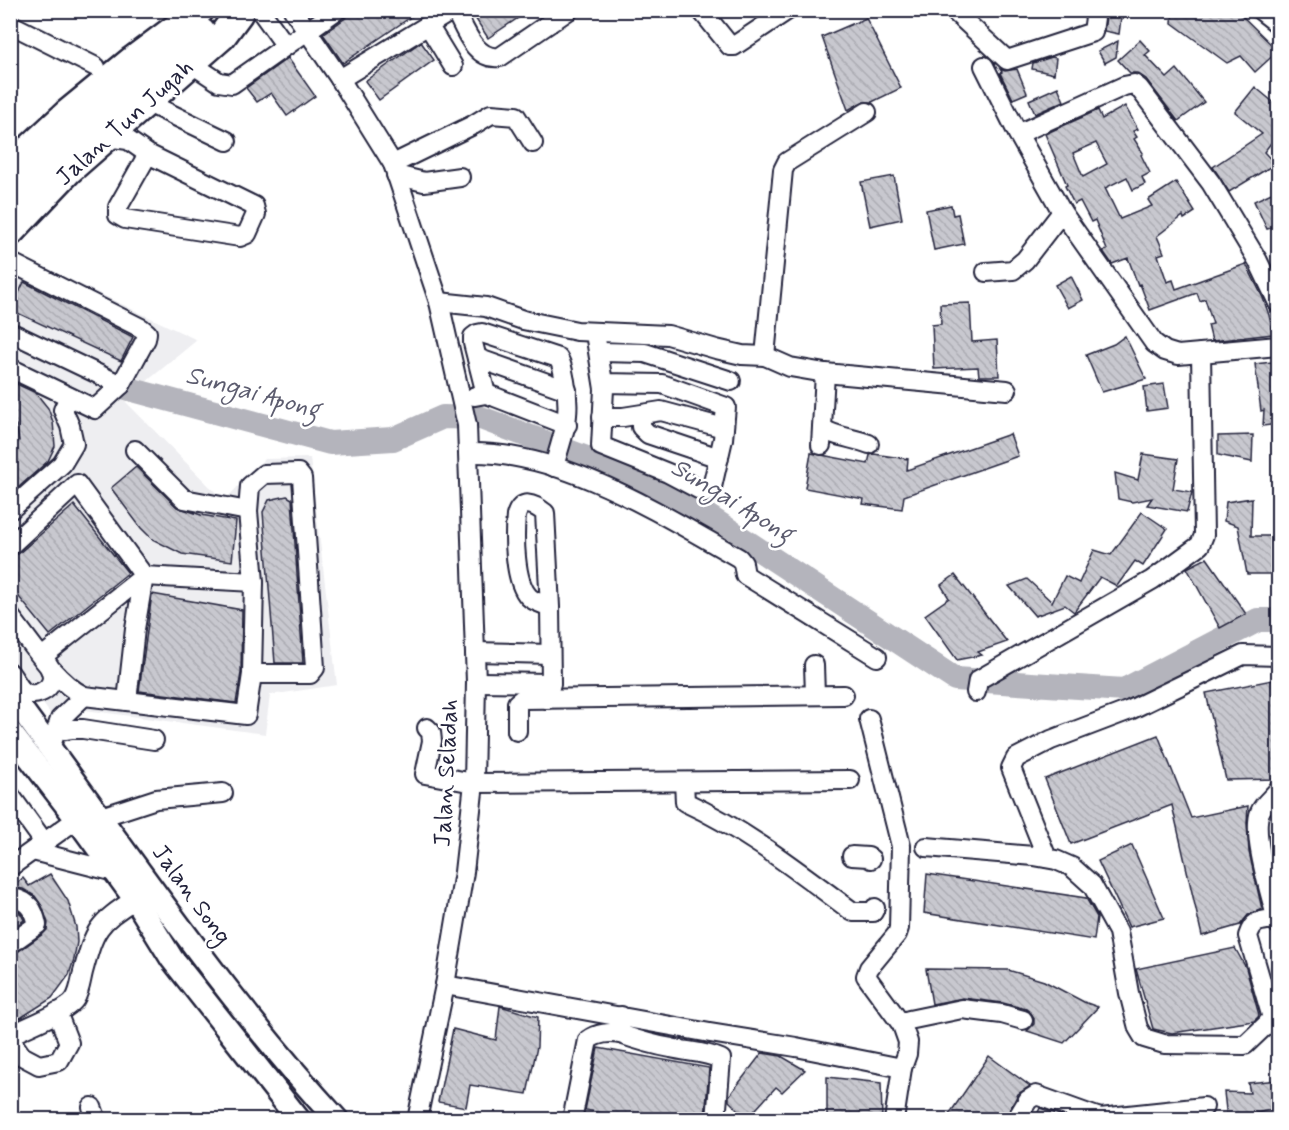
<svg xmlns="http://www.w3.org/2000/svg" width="1289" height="1130" viewBox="0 0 1289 1130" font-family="Mynerve,sans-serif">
<defs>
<pattern id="building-back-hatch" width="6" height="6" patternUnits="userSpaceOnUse" patternTransform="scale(1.5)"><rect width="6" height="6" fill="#c8c8cf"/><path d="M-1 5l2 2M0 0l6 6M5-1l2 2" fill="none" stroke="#acacb3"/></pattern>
</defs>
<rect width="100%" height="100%" fill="#fff"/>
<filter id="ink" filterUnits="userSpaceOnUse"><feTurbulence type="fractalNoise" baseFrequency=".0167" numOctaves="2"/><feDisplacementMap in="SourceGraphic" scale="12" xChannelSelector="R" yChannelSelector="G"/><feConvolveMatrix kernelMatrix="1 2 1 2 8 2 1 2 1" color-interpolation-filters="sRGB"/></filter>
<g filter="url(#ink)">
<polygon fill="#eeeef1" points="10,251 197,340 124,400 224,501 264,459 310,458 337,685 270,695 265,734 78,709 60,727 11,660"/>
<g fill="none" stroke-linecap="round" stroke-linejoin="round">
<polyline stroke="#b4b4bc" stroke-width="24" points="129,389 330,443 393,439 443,417 481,418 626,473 682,499 955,679 1124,690 1258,620 1278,620"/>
</g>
<g fill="url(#building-back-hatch)" stroke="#22223b" stroke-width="1.5" fill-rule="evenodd">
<polygon points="357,10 421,10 343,63 323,34"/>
<polygon points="470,10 530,10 488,38"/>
<polygon points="1107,10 1122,10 1119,34 1104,31"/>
<polygon points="1173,10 1236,10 1278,51 1255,72 1241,56 1227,63 1172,23"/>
<polygon points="866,18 901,88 872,102 862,102 848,110 822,37"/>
<polygon points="1140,40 1150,51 1145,55 1167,78 1177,69 1204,102 1178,121 1146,79 1137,73 1130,73 1118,60"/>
<polygon points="1118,41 1116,57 1105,63 1098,51"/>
<polygon points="421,42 434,60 379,100 365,81"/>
<polygon points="1052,57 1056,58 1054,74 1032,69 1033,63"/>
<polygon points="288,58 315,96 287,116 271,93 257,102 246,88"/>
<polygon points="1000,69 1005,71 1017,69 1027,93 1013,99 1000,73 1002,72"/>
<polygon points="1058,87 1064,101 1035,114 1029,100"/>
<polygon points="1255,87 1278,106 1278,134 1264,152 1275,164 1229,192 1213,167 1262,134 1235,112"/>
<path d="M1125 106 1138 129 1133 131 1137 137 1134 139 1143 153 1141 155 1150 173 1142 177 1145 184 1133 190 1127 177 1105 188 1120 219 1152 206 1148 200 1176 182 1195 212 1184 219 1183 216 1157 236 1164 253 1158 255 1167 282 1173 280 1176 289 1246 264 1263 298 1269 315 1273 334 1212 341 1208 325 1213 324 1205 299 1200 301 1197 293 1150 310 1140 284 1138 285 1128 258 1112 264 1103 251 1107 250 1095 220 1091 222 1080 201 1074 204 1065 186 1067 185 1045 134 1098 110 1102 119ZM1096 143 1107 164 1083 177 1073 153Z"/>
<polygon points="894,176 902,219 870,226 861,182"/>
<polygon points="1278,190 1278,226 1267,229 1254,201"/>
<polygon points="951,205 953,215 958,214 964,244 934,250 926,210"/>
<polygon points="1071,276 1083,300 1068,308 1055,285"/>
<polygon points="24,282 133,337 121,361 11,310"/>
<polygon points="970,303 972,342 997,340 999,376 979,376 978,367 934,369 932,325 941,324 940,304"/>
<polygon points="1125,336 1146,379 1102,392 1086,355 1114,344"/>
<polygon points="1272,362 1278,398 1272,399 1278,410 1278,424 1263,426 1264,410 1261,411 1255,364"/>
<polygon points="10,381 36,393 48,408 53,422 55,446 48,461 10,495 10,448 19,441 16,425 10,423"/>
<polygon points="1164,384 1168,408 1147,411 1144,387"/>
<polygon points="1010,434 1018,456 904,496 902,509 863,504 864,499 805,488 811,453 868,464 870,455 874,454 908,459 907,470"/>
<polygon points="1253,435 1252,462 1218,455 1218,436"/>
<polygon points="1143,454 1178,459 1173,489 1192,492 1187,512 1147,505 1152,498 1132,502 1118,499 1115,473 1138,480"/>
<polygon points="136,467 177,507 201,515 236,521 232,561 182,554 152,539 141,528 111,488"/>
<polygon points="287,496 292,499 303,663 275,663 263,512 269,500"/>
<polygon points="1252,498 1251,536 1275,536 1276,574 1247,574 1238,526 1224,521 1226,502"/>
<polygon points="74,505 128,573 50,635 10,586 10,557 18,554"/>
<polygon points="1142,512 1167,529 1143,566 1135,561 1117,586 1100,577 1074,612 1065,605 1035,616 1009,586 1027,579 1052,602 1065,576 1079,583 1094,550 1111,555"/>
<polygon points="1207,558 1246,614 1220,628 1187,568"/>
<polygon points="955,575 1007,642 978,652 982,655 957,660 925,615 949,598 941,585"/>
<polygon points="152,594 242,610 241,673 236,703 139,691"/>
<polygon points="1272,680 1278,702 1278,779 1226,780 1206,693"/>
<polygon points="1158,735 1191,818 1248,806 1247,823 1249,852 1262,909 1248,915 1240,925 1202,936 1172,805 1071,844 1045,779"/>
<polygon points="1132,845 1164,918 1129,927 1098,861"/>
<polygon points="50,874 68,901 76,927 77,942 74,959 69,975 52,998 22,1017 10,1021 10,955 16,953 43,934 47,930 48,923 42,906 35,896 23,889 12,887 23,878 29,886"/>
<polygon points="927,874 1086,898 1097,917 1094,940 924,913"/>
<polygon points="15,910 21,914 24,920 10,930 10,911"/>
<polygon points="1235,948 1246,968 1259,1015 1258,1017 1254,1021 1172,1033 1153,1029 1136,969"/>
<polygon points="926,969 1008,970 1044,981 1084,1002 1098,1007 1064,1043 1027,1031 1034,1024 1034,1018 1031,1013 1026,1009 1003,1003 963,998 932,1004"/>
<polygon points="500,1006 538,1017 537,1047 527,1094 470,1085 466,1107 438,1102 453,1029 496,1040"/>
<polygon points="598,1048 709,1068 705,1119 636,1119 585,1110"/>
<polygon points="762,1053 781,1056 805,1070 782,1092 776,1087 747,1119 729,1101 729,1096"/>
<polygon points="989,1056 1030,1086 1018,1094 1005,1119 946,1119"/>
<polygon points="827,1077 881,1083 882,1119 827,1119"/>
<polygon points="1278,1080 1278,1108 1245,1116 1246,1119 1227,1119 1224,1092 1250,1093 1248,1083"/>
<polygon points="1040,1108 1071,1119 1035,1119"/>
</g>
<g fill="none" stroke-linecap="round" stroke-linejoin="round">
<g stroke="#22223b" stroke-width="22">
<g id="minor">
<polyline points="260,10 286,46"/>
<polyline points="293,10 340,79 393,164 439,302 467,425 476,682 474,783 464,872 445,985 417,1120"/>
<path d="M455 10C465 29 475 61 500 57L569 10"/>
<polyline points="701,10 730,46 734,46 788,10"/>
<polyline points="953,10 1007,60 1093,32 1096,10"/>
<polyline points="1260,10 1278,24"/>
<polyline points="10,24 96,67"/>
<polyline points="428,25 453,66"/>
<polyline points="192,64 219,82 232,84 337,10"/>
<polyline points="984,66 1018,134 1062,212 1154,343 1165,351 1178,355 1278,346"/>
<polyline points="340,79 453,10"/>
<polyline points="146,102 227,141"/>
<polyline points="1018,134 1124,86 1134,84 1139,88 1211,183 1258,261 1278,303"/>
<polyline points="106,137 128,140 148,154 254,206 256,214 247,234 240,237 125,219 118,215 118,207 148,154"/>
<polyline points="393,164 473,125 491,114 516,116 533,143"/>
<polyline points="396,175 424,182 460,177"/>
<polyline points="10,262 141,328 147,333 146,339 121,385 95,409 10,368"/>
<polyline points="986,272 1013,270 1025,260 1062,212"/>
<polyline points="439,302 486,307 523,320 577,331 668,335 716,349 742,355 765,356 790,367 825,373 1007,390"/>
<polyline points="10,332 121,385"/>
<polyline points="595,333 604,389 601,446 668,473 706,493 712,487 723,439 726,407 662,384 603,383"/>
<polyline points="600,352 645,353 731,381"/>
<polyline points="765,356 783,170 787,162 867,112"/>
<polyline points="477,358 567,390"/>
<path d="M486 394 473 343V337L477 334 482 333 558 358C563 365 563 373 565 381 572 419 563 432 554 467"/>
<polyline points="475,396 486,394 495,397 567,425"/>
<polyline points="641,415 641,427 648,434 719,458"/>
<polyline points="602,417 623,417 661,411 724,428"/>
<path d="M822 428C834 437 855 438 869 444"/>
<polyline points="821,445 825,373"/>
<path d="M469 453C563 451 659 513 739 558L743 563 745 575 877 657"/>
<polyline points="10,510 62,464 74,444 70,426 63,410 69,397"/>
<polyline points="248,511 250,486 264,474 298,473 302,478 315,668 310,674 252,674"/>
<polyline points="10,546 77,484 144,576 254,582 248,511 184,499 135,450"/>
<path d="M10 616C30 641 55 682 84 696L246 715 252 674 254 582"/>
<polyline points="475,652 550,654"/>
<polyline points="42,657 144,576 135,629 127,701"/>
<polyline points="814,665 815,695"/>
<path d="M10 673C14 678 17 685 22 690 31 699 51 692 52 678 52 674 50 669 48 664"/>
<polyline points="476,682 551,683"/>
<polyline points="976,692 978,680 1152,580 1200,545 1204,535 1201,353"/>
<path d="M547 699 551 683 550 607 545 513C534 504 521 498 516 516 514 536 514 582 529 597 534 602 544 604 550 607"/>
<polyline points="869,719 901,846 899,928 897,934 869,968 866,976 902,1025 908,1042 907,1054 902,1068 894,1120"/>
<polyline points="427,728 431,732 432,741 425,774 474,783 850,780"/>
<polyline points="517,731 517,703 522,699 844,695"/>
<polyline points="55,732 72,729 83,729 154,740"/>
<polyline points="53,740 60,719 84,696"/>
<path d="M684 782 685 802C746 830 799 872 853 912H873L875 908"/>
<path d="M1278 790C1273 797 1263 804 1260 812 1251 835 1272 899 1278 924"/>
<polyline points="10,795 44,842"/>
<polyline points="101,817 156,799 223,793"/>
<polyline points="926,847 1034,856 1056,860 1072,867 1092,885 1118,932 1129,993 1138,1028 1144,1038 1164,1044 1245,1045 1266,1025 1278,1010"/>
<polyline points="33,851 115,872"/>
<polyline points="852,856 868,857 871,859"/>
<polyline points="1047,858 1011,768 1016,758 1051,740 1130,710 1243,655 1278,656"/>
<polyline points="10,867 77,819"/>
<path d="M10 900 13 898C29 901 34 910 37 925L10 944"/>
<polyline points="445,985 710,1033 796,1047 902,1068"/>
<path d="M621 1016 620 1034C637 1040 653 1045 671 1048 688 1052 705 1052 721 1059L716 1120"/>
<path d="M1272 1018 1248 936C1254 918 1262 921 1278 919"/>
<polyline points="902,1025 909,1020 962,1009 1002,1014 1023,1020"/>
<path d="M10 1035C25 1028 68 1011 75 999 80 991 81 980 83 972 95 928 97 924 135 899"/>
<polyline points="10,1039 22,1056 39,1065 59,1061 69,1043 57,1012"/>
<polyline points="92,1107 97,1120"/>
<path d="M572 1120 588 1040C597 1033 610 1032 620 1034"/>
<polyline points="1016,1120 1028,1100 1036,1095 1100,1118 1204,1107"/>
</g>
</g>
<g stroke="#22223b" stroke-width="27">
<g id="major">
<path d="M10 694C117 837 216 988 337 1120"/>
<polyline points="10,732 77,819 135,899 172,959 299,1120"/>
</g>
</g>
<g stroke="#22223b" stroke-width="32">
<g id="highway">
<polyline points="10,167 67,114 133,60 200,10"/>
<polyline points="10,195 54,150 202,33"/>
<polyline points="10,232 69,170 222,36 239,13"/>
</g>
</g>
<use href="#minor" stroke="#fff" stroke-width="18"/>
<use href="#major" stroke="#fff" stroke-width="22"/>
<use href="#highway" stroke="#fff" stroke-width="27"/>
</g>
</g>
<g text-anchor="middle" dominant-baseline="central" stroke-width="5" stroke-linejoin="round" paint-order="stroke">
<g font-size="24" fill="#22223b" stroke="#fff">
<text transform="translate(125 123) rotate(-42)">Jalan Tun Jugah</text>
<text transform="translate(447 773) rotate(-87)">Jalan Seladah</text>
<text transform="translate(191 895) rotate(54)">Jalan Song</text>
</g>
<g font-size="26" font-style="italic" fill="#5c5c6f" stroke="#fff">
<text transform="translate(253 393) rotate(15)">Sungai Apong</text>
<text transform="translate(732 501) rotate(31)">Sungai Apong</text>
</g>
</g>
<rect width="1289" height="1130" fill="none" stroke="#fff" stroke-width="36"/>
<rect x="18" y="18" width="1253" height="1094" fill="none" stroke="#22223b" stroke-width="2" filter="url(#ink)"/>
</svg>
